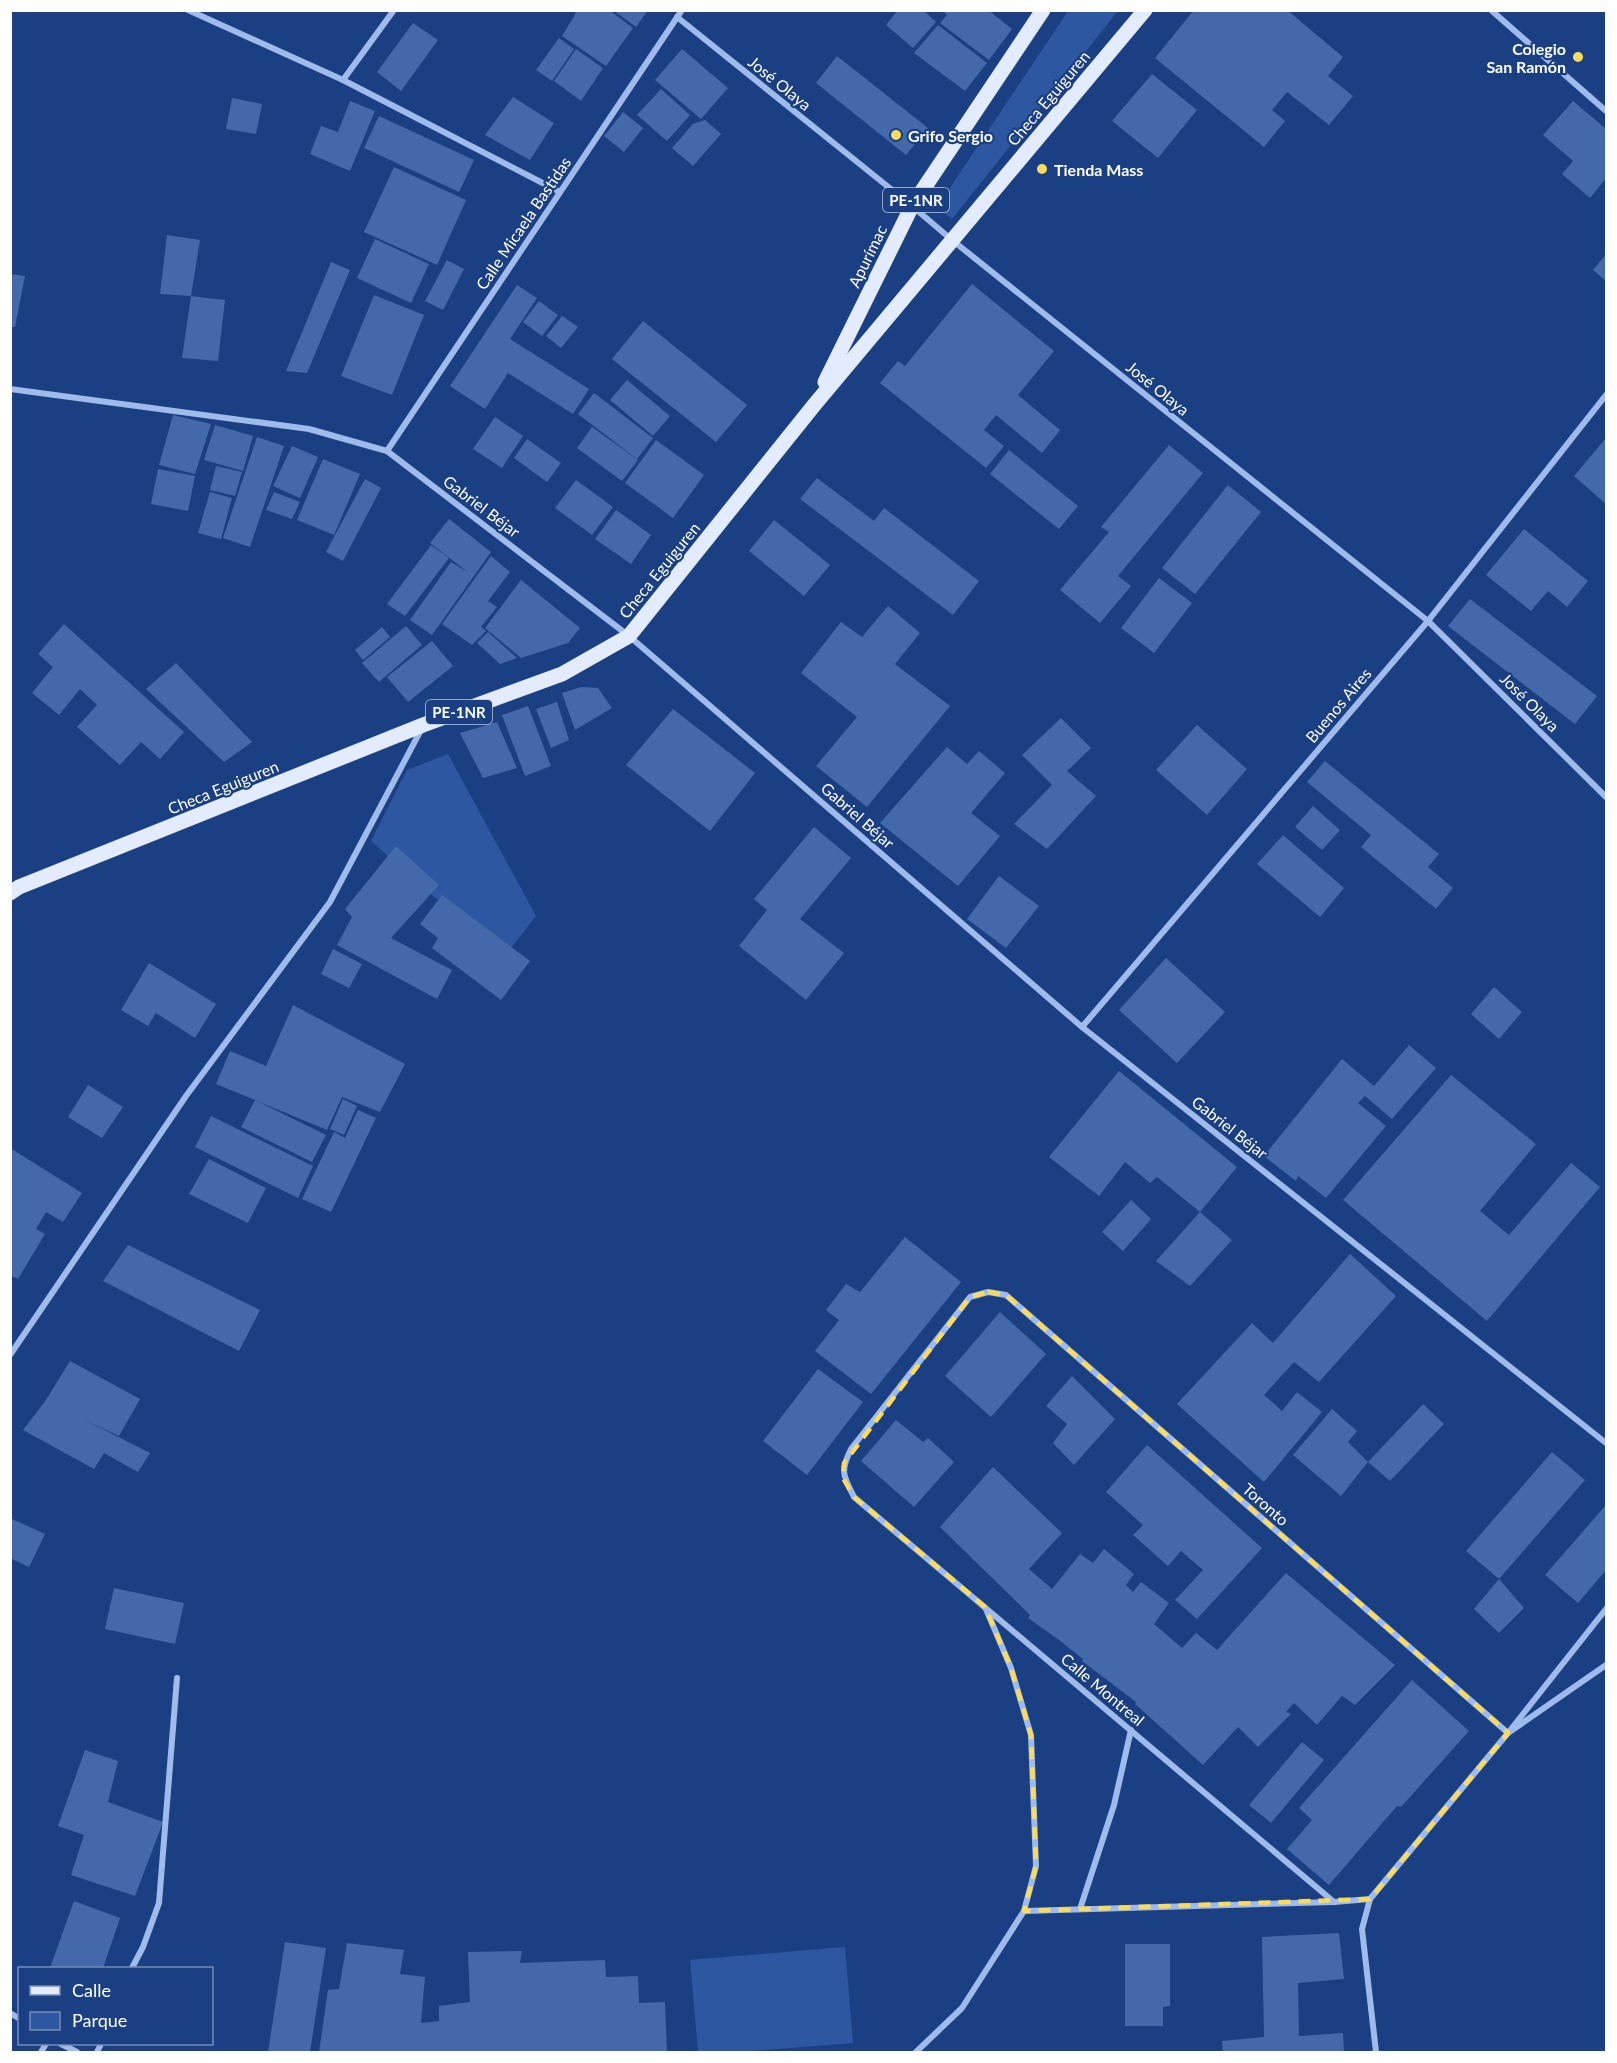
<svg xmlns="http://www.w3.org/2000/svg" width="1617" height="2063" viewBox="0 0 1617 2063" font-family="Lato,sans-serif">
<rect width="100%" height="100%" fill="#1a3f82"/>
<g fill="#2d58a1">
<polygon points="1068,11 1118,11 952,219 937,207"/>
<polygon points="448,754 536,916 503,958 371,841 407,770"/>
<polygon points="845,1947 853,2043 740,2052 698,2052 690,1960"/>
</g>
<g fill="#4369ab">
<polygon points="571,10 609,10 633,28 606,66 562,36 576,13"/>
<polygon points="613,10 648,10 636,27"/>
<polygon points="898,10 923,10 936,22 913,48 886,25"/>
<polygon points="942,10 988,10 1012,29 989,60 940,23 947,15"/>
<polygon points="1194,10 1287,10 1343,57 1328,76 1353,96 1329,125 1287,92 1272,110 1285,121 1264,147 1155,58"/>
<polygon points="413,23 438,40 401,91 377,72"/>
<polygon points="938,25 987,63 965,91 914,53"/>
<polygon points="559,38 574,49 552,81 536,70"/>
<polygon points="576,49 603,68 581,101 554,81"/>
<polygon points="682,49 728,88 701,119 655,80"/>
<polygon points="837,56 928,128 906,155 816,83"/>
<polygon points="1152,74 1197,110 1158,158 1112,121"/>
<polygon points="661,89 690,115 667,141 637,115"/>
<polygon points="513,97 554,123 530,160 485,135"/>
<polygon points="232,98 262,104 256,134 226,129"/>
<polygon points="350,101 375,111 350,171 310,154 321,126 338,132"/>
<polygon points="1573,101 1606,129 1606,178 1590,198 1562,174 1573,161 1543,135"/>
<polygon points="623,112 643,128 624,152 604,136"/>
<polygon points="379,116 474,160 459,192 364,148"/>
<polygon points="705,120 721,134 693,166 672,148 693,124"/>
<polygon points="394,167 466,200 437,265 364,232"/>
<polygon points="167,235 200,240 191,296 225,300 218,361 182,358 191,296 160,294"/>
<polygon points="375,239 429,264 411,303 357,278"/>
<polygon points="1606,254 1606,281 1593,270"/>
<polygon points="447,260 464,269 443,310 425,301"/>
<polygon points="331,262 350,270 307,373 286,371"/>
<polygon points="10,274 25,276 15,327 10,327"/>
<polygon points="972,284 1054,351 1018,395 1060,430 1042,453 996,415 984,430 1004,446 986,468 880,383 898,361 905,366"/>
<polygon points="517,285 537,298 510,339 589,389 573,414 508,373 485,409 450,386"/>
<polygon points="374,295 424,315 392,395 341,376"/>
<polygon points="539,301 558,315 542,336 523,322"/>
<polygon points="562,316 578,327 561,348 546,336"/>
<polygon points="643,321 747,405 716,442 612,359"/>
<polygon points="627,380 670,416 653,436 610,400"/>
<polygon points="594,393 653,438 637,459 578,414"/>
<polygon points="173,415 211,424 195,474 159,465"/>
<polygon points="495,417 523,436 502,468 473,449"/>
<polygon points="215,425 253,436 243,471 204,460"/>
<polygon points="592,427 638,460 622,481 577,448"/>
<polygon points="257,437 284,446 250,547 223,538"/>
<polygon points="1606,438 1606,504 1574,476"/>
<polygon points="527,439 561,463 547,482 514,458"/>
<polygon points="656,440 704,475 673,518 625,483"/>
<polygon points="1169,445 1203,473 1118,576 1131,586 1100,623 1060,590 1109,532 1101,527"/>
<polygon points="292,446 318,457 300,498 273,486"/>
<polygon points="1009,450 1078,506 1059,529 990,474"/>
<polygon points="323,459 360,474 334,535 297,520"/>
<polygon points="216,466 242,472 235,496 210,490"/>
<polygon points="158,469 195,476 188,511 151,504"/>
<polygon points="817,478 874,521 884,508 979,581 953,615 800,499"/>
<polygon points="365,479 381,488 343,561 326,552"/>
<polygon points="576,480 613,507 592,535 555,508"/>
<polygon points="1228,485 1261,512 1195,594 1162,568"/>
<polygon points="210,492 232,498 221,539 198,533"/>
<polygon points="274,492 300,502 292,519 266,510"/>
<polygon points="616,510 651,535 631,564 595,539"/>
<polygon points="449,519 491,552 432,635 410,620 451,562 469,573 430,543"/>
<polygon points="774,520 830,565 804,596 749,551"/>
<polygon points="1524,529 1588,581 1567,607 1548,591 1531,611 1486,575"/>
<polygon points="431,545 449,558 405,616 387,604"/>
<polygon points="491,556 510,572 488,601 497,607 481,627 486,631 472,645 442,624"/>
<polygon points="1159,578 1192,603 1154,653 1121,628"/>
<polygon points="521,580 580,628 568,643 521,658 485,628"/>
<polygon points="1470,599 1597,696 1575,724 1448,626"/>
<polygon points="888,606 920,633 895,664 950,706 867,807 816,766 857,717 801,673 841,622 862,637"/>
<polygon points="64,624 184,732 160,759 141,742 120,765 77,727 97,705 80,689 59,715 32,693 53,667 38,654"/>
<polygon points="406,626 422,645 379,682 362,663"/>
<polygon points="382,627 390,637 363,660 355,650"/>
<polygon points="488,632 517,658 500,664 477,643"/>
<polygon points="432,641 453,666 408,702 387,677"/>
<polygon points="176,663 252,742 224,762 146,689"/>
<polygon points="581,687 598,688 612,708 575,730 562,693"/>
<polygon points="557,702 569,740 551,748 536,709"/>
<polygon points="528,706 551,766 525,776 502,715"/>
<polygon points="673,709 755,773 710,831 626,765"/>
<polygon points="1061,718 1091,748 1067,771 1096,796 1047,849 1014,824 1052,785 1022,755"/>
<polygon points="497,722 517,768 483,778 460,733"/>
<polygon points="1197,725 1247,769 1207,815 1156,770"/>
<polygon points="947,747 967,764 979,751 1005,773 971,813 1000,836 958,886 880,823"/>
<polygon points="1325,761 1439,854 1428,867 1453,888 1436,909 1361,847 1371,835 1307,782"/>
<polygon points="1313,806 1340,830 1322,850 1295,827"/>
<polygon points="814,827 851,858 800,919 844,953 806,1000 739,946 767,910 754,899"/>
<polygon points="1283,835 1344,888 1320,917 1257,864"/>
<polygon points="396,846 439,885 391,938 452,970 437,999 337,945 352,917 345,909"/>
<polygon points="999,876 1039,906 1006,948 967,919"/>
<polygon points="442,895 530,961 501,1000 432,948 438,938 420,924"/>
<polygon points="333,949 362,964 349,988 321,974"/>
<polygon points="1166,958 1225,1012 1177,1063 1119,1010"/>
<polygon points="149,963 216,1004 195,1038 156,1013 148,1026 121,1010"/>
<polygon points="1494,987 1522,1012 1499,1039 1471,1014"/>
<polygon points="293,1005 405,1064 380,1112 342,1097 327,1130 216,1084 230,1051 266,1066"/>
<polygon points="1409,1045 1436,1068 1392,1119 1365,1096 1358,1103 1386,1126 1326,1198 1298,1176 1296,1181 1264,1156 1342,1059 1374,1086"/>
<polygon points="1119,1071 1237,1167 1200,1212 1157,1177 1150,1183 1125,1162 1099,1196 1049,1157"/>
<polygon points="1451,1075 1536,1144 1480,1211 1509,1235 1571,1163 1600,1187 1487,1321 1343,1200"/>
<polygon points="88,1085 123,1107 102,1138 68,1117"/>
<polygon points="343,1099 357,1106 344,1135 330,1129"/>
<polygon points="255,1100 326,1135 312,1162 241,1127"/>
<polygon points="358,1110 376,1118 331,1212 302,1199 334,1132 345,1138"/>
<polygon points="211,1116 313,1166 298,1198 195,1147"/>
<polygon points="10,1148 82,1193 63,1222 46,1212 36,1229 45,1234 18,1279 10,1275"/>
<polygon points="209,1159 266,1188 248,1223 189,1194"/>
<polygon points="1131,1200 1151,1219 1123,1251 1102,1232"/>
<polygon points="1200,1212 1232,1240 1190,1286 1156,1261"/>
<polygon points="905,1237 961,1282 871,1394 815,1351 839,1320 826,1310 846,1284 860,1292"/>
<polygon points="128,1245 260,1310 239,1351 103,1281"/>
<polygon points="1350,1254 1396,1296 1319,1382 1294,1362 1264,1395 1282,1411 1297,1392 1322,1412 1264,1482 1177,1404 1252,1323 1273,1343"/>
<polygon points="1000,1312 1046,1354 991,1417 945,1376"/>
<polygon points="70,1361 140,1399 119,1436 83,1419 150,1453 138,1472 104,1453 94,1469 23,1430 46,1400"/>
<polygon points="818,1369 863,1402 807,1475 763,1441"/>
<polygon points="1072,1376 1115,1419 1074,1465 1053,1443 1067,1424 1046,1406"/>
<polygon points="1423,1404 1444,1424 1390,1481 1368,1462"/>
<polygon points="1332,1409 1357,1431 1348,1442 1368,1462 1341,1496 1293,1455"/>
<polygon points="896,1420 923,1442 928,1438 954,1462 914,1507 861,1461"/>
<polygon points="1147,1445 1262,1548 1197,1619 1175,1600 1203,1570 1181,1551 1168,1566 1133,1535 1143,1525 1106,1492"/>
<polygon points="1552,1452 1585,1480 1499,1579 1466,1551"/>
<polygon points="993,1467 1062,1533 1029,1569 1052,1589 1080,1554 1093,1563 1104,1549 1134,1574 1126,1585 1133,1592 1141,1582 1169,1603 1154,1624 1182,1648 1196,1633 1217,1650 1286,1573 1395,1665 1355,1705 1342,1696 1317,1725 1294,1703 1286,1712 1291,1714 1258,1747 1238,1727 1203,1765 1135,1704 1136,1702 1082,1661 1083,1659 1059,1640 1028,1618 1030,1615 940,1527"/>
<polygon points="1606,1505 1606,1570 1578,1603 1545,1575"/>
<polygon points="10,1518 45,1534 29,1567 10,1558"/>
<polygon points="1499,1579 1524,1608 1499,1633 1474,1609"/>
<polygon points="114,1588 184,1603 175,1644 105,1629"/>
<polygon points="1412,1680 1469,1731 1401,1807 1397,1806 1329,1885 1287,1849 1312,1820 1299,1808"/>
<polygon points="1302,1742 1324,1760 1271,1823 1249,1805"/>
<polygon points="85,1750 118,1761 108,1802 163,1822 135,1896 71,1875 84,1835 58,1826"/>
<polygon points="74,1901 120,1918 103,1968 50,1968"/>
<polygon points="1339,1933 1344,1979 1298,1983 1299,2036 1343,2033 1344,2052 1223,2052 1222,2041 1264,2037 1262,1937"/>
<polygon points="285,1942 326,1948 310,2052 268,2052"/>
<polygon points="347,1943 404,1950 400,1974 425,1977 421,2023 439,2021 439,2006 470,2002 468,1952 522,1951 520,1963 605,1960 606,1977 638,1976 639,2003 665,2002 667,2052 319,2052 328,1990 339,1989"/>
<polygon points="1125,1944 1170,1944 1170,2006 1163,2007 1163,2026 1125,2026"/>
</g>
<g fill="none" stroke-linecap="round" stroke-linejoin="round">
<g stroke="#9ebbeb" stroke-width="6">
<polyline points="188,10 343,80 560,192"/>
<polyline points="1491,10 1606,111"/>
<polyline points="677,17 912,206 952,240 1428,621 1606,797"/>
<polyline points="343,80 394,10"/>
<polyline points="10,389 309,429 387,451 629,636 1082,1027 1606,1443"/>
<polyline points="387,451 682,10"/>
<polyline points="1082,1027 1428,621 1606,395"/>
<polyline points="10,1355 186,1096 330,902 422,728"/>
<path d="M1334 1902 854 1497C843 1476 840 1471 851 1449L970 1297 988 1292 1006 1295 1508 1733 1606 1665"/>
<polyline points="1080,1909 1114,1805 1131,1730"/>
<polyline points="1024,1911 1334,1902 1370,1899"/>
<polyline points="132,1968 143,1947 159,1903 177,1678"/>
<polyline points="10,2013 20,2019"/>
<polyline points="61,2044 77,2052"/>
<polyline points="41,2052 46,2044"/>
<polyline points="97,2052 101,2044"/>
<polyline points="916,2052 962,2008 1024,1911 1036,1866 1031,1735 1011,1668 986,1609"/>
<polyline points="1376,2052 1362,1929 1370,1899 1508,1733 1606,1609"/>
</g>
<g stroke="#e3ebff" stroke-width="15">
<polyline points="825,382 912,206 1043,10"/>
<polyline points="10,893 19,887 423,725 562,674 629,636 815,404 1145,10"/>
</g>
</g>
<path fill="none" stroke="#fddb5a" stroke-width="4.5" stroke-dasharray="12 8" stroke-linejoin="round" d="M988 1292 1006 1295 1508 1733 1370 1899 1024 1911 1036 1866 1031 1735 1011 1668 985 1607 854 1497 843 1478 844 1463 970 1297Z"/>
<g fill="#fddb5a" stroke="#1a3f82" stroke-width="2">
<circle cx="1578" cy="57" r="6"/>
<circle cx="896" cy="135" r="6"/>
<circle cx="1042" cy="169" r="6"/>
</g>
<g text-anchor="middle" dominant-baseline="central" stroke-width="4.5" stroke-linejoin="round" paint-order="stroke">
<g fill="#1a3f82" stroke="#bac5da" stroke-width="1.5">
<rect x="883" y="188" width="66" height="24" rx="4.5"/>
<rect x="426" y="700" width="66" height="24" rx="4.5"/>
</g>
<g font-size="15" font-weight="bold" fill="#fff">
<text x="916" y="200">PE-1NR</text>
<text x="459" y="712">PE-1NR</text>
</g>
<g font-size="16" font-weight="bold" fill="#fff" stroke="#1a3f82" text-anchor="start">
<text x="1566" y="48" text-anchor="end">Colegio<tspan x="1566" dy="18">San Ramón</tspan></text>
<text x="908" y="135">Grifo Sergio</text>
<text x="1054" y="169">Tienda Mass</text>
</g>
<g font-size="16" fill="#fff" stroke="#1a3f82">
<text transform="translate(780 83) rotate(39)">José Olaya</text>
<text transform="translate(1048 98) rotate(-50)">Checa Eguiguren</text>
<text transform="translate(523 223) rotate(-56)">Calle Micaela Bastidas</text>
<text transform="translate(867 256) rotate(-64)">Apurímac</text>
<text transform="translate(1158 388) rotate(39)">José Olaya</text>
<text transform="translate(482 506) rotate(37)">Gabriel Béjar</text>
<text transform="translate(659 570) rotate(-51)">Checa Eguiguren</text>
<text transform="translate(1530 702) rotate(45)">José Olaya</text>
<text transform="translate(1338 705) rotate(-50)">Buenos Aires</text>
<text transform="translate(223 787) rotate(-22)">Checa Eguiguren</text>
<text transform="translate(858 815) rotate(41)">Gabriel Béjar</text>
<text transform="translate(1230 1127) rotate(38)">Gabriel Béjar</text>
<text transform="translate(1266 1504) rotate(41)">Toronto</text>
<text transform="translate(1103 1689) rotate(40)">Calle Montreal</text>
</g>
</g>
<rect width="1617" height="2063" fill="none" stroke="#ffffff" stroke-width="24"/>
<rect x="18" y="1967" width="195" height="78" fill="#1a3f82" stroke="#768cb4" stroke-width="1.5"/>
<rect x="30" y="1986" width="30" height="9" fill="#e3ebff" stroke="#768cb4" stroke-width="1.5"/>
<text x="72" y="1997" font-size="18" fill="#ffffff">Calle</text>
<rect x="30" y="2012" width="30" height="18" fill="#2d58a1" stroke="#768cb4" stroke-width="1.5"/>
<text x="72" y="2027" font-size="18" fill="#ffffff">Parque</text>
</svg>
